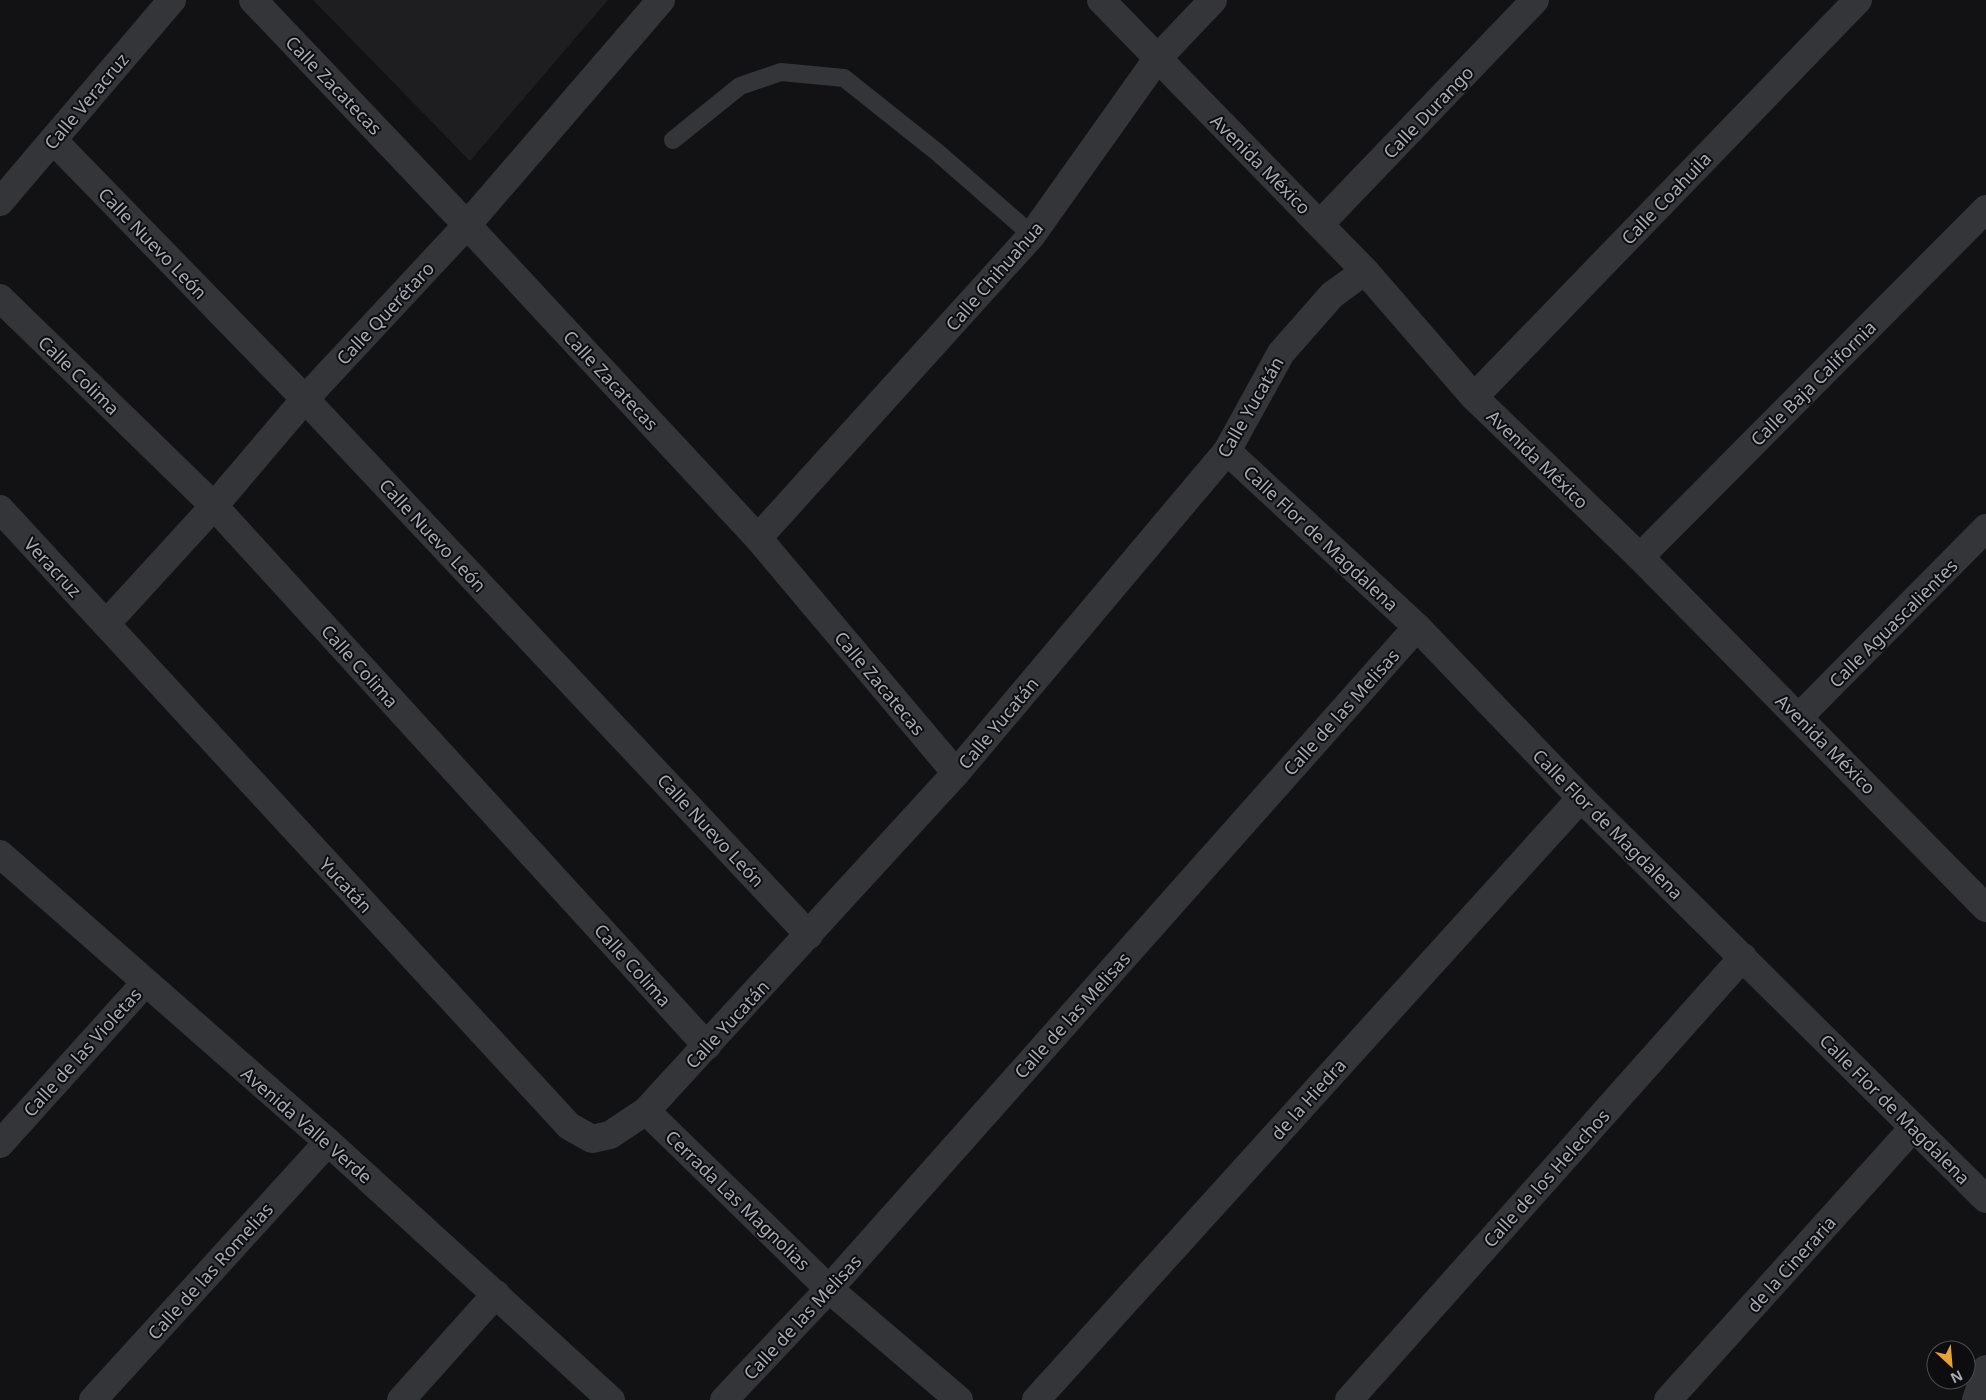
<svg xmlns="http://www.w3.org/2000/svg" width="1986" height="1400" viewBox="0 0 1986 1400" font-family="'Noto Sans',sans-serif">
<rect width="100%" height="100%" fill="#121214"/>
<polygon fill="#1e1e21" points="313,0 608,0 470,161"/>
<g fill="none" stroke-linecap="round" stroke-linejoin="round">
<polyline stroke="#343538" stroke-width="18" points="673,140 740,86 781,72 844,78 937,152 1032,235"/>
<g stroke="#343538" stroke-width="28">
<polyline points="253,0 467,225 758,538 956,773"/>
<polyline points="53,140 305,399 809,935"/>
<polyline points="0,202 172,0"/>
<polyline points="1320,224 1535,0"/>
<polyline points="0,298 214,506 707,1046"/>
<polyline points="1474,397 1858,0"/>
<polyline points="1227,451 1417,627 1581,798 1986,1199"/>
<polyline points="0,509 569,1126 592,1139 610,1135 646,1111 956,773 1227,451 1281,353 1332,295 1365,271"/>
<polyline points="758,538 1032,235 1157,59 1213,0"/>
<polyline points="1640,557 1986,209"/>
<polyline points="106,624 214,506 305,399 467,225 661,0"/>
<polyline points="1799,717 1986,528"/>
<polyline points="0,854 328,1142 611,1400"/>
<polyline points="646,1111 829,1289 959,1400"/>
<polyline points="0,1144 145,983"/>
<polyline points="93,1400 328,1142"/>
<polyline points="401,1400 496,1294"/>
<polyline points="724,1400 829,1289 1417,627"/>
<polyline points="1036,1400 1581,798"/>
<polyline points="1349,1400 1743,957"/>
<polyline points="1668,1400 1913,1128"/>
</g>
<g stroke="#343538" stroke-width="28">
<polyline points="1101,0 1365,271 1474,397 1640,557 1986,908"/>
<polyline points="1976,1400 1986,1369"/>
</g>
</g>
<g text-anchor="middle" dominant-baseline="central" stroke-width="4" stroke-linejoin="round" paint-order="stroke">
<g font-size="18" fill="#a5aab3" stroke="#0d0d0f">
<text transform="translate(334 85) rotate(46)">Calle Zacatecas</text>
<text transform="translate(86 101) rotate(-50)">Calle Veracruz</text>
<text transform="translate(1428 112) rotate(-46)">Calle Durango</text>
<text transform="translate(1261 164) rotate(45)">Avenida México</text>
<text transform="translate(1666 198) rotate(-46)">Calle Coahuila</text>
<text transform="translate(153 243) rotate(46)">Calle Nuevo León</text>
<text transform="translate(994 276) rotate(-49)">Calle Chihuahua</text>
<text transform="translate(385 313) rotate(-47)">Calle Querétaro</text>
<text transform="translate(79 375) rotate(44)">Calle Colima</text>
<text transform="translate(611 380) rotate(47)">Calle Zacatecas</text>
<text transform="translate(1813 383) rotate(-45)">Calle Baja California</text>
<text transform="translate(1250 407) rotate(-60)">Calle Yucatán</text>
<text transform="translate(1538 459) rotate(44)">Avenida México</text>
<text transform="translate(433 535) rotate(47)">Calle Nuevo León</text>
<text transform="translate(1321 538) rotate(43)">Calle Flor de Magdalena</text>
<text transform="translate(53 567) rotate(47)">Veracruz</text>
<text transform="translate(1893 623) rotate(-45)">Calle Aguascalientes</text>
<text transform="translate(360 666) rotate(48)">Calle Colima</text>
<text transform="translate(880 683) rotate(50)">Calle Zacatecas</text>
<text transform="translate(1341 712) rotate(-48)">Calle de las Melisas</text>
<text transform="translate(998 723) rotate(-50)">Calle Yucatán</text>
<text transform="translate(1826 744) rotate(45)">Avenida México</text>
<text transform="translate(1608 824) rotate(45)">Calle Flor de Magdalena</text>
<text transform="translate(711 830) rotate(47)">Calle Nuevo León</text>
<text transform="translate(346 885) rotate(47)">Yucatán</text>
<text transform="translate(633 965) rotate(48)">Calle Colima</text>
<text transform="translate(1072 1015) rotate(-48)">Calle de las Melisas</text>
<text transform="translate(727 1024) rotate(-47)">Calle Yucatán</text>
<text transform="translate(82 1052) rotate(-48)">Calle de las Violetas</text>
<text transform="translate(1308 1099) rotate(-48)">de la Hiedra</text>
<text transform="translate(1895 1109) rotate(45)">Calle Flor de Magdalena</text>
<text transform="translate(307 1125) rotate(41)">Avenida Valle Verde</text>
<text transform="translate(1546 1178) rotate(-48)">Calle de los Helechos</text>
<text transform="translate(738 1200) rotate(44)">Cerrada Las Magnolias</text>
<text transform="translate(1791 1264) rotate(-48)">de la Cineraria</text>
<text transform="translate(210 1271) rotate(-48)">Calle de las Romelias</text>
<text transform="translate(802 1317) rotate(-47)">Calle de las Melisas</text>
</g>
</g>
<g transform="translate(1951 1365) rotate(154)"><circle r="24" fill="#0d0d0f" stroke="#4a4c51"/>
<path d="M0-4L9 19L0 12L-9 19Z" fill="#e6a238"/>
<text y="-8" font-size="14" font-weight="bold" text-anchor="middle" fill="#a5aab3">N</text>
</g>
</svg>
